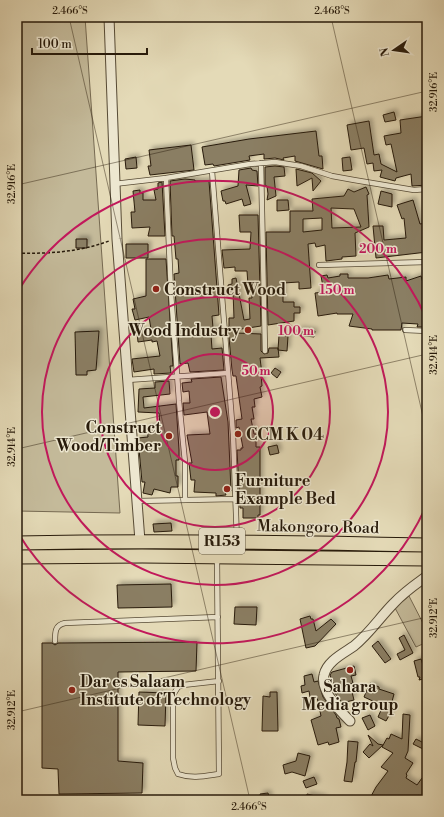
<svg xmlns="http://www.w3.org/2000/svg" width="444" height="817" font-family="'Libre Bodoni',serif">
<defs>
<filter id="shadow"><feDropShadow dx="3" dy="-3" stdDeviation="2" flood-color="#0004"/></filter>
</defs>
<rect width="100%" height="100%" fill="#e4dab7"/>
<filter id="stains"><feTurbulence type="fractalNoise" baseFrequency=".005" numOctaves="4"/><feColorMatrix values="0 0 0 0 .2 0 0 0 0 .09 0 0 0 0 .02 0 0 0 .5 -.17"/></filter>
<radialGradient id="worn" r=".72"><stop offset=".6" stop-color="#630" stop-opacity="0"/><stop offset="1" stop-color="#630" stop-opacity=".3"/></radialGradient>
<path fill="#c4ba9a" stroke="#766a52" d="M17,17H85L120,513L17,511Z
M409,596L427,631V642L416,647L395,608Z"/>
<path fill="#8a7e64" stroke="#281b0b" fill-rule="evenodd" filter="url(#shadow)" d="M394,112L396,120L385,122L383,115Z
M427,116V141L425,160H427V185L412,186L411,174L396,178L395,181L380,177L382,170L374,171L373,163L367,164L364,148L351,150L347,125L369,121L374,155L379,154L381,164L397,172L391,144L386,145L384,136L401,133L400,120Z
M316,131L319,156H322L323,169L295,161V156L283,158L284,160L275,158L264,159V154L249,156L250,160L214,166L213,164L205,165L202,147L249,139Z
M191,145L194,170L150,175L148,166H151L149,150Z
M136,157L137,168L126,169L125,159Z
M350,157L352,170L343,171L342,158Z
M275,166L284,167L285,176L274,177L276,196L267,200L268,194L267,186H265V167Z
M251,168L252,170L257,171L258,186L246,185L251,204L244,206L242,199L226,204L225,201H223L221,191L238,186L239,170Z
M296,169L312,173L321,181L313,191L312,178L297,186Z
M185,179L195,180V181H209L219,315L212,316L213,328H221V334L211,335L212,349L222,348L224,370L190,372L188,363L180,364L174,274L179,273L178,259H176L174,236H172L170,181Z
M162,182L165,236H148L150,227L132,228L131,212H135L133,191L140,190V193H143V200H156L154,190L158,189V183Z
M366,187L369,194L367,195L369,227L355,233L356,256L342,257V259L326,261L325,245L316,247L315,243L308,244L311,288L299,289V282L283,283V302H294V307H300V313H294V321L268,325L266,232H290V211H313L312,199L344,196L348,189L354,192ZM331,208L354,209L361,227L332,228ZM322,218V230L303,232V219Z
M381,191L392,194V207L378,204Z
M277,200H288L289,210L277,211Z
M413,200L420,224L426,223L427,252L376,258L373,226H383L384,240L406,238L404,218L402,219L397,205Z
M239,215H258L261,326L235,330L236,333L261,334V351L264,354L268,353L269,348H278L279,357L260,358L262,374H261L262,386L260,387L262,397L254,399L255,407H252L254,419H251L254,434H256V447H260V515H258V518H243V508H240L237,450H241V448H243L239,427L236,428V420L242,419L236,376H233L232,370L228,327H229V318H234L233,291L229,292L228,285L232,284V279L236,278L244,320L250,319L249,298H252L251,285H248L247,271H235V267L224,268L222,250L250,249L251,232H240Z
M76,239H87V248H76Z
M126,244H148V258H126Z
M146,259H166L173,366H170L171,373L154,374V369L134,372L132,359L160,356L157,341L152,342V340L138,342L137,332L151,329L149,317L135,320L132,309H135L133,299L146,296Z
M340,274H348V278H368L388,275L389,279L406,277V281L421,276L425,290L427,289V327H417L418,324L402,323L401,330H372V329L349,326L353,314H337V313L318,316L315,293L324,292L321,276L327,275L328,278L340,276Z
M299,329L315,331L314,337L298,335Z
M99,331L96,370L87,371V375H76L75,332Z
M279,335L288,336L287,351L278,350Z
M275,368L281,372L277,378L271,373Z
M221,377L228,422L231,491L225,492L226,495L216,496V493L194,492L195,480H191L189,463H192L187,435L210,434L207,412L184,415L183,403H190L189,391L183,392L182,383L192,382L191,379Z
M169,381L170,394L143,397L144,408L176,404L179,450V460H176V476H178V487H171L170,493L154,489L152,495L143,493L145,482H142L138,438L148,437L147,427L160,426L159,413L138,412L139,389L155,388V382Z
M277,445L279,453L270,455L268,447Z
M171,523L172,531L154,532L153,524Z
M171,584L172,607L118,608L117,585Z
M235,607H257L256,625L234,624Z
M310,616L311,619H313L316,631L331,619L336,624L315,646L306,648L300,619Z
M404,635L413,653L400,660L397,654L405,650L399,638Z
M378,641L391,659L385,663L372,646Z
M197,642L196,671L118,672V761L143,763L142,793L59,794L58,769L42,768V643H52L55,645L58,643Z
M421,659L427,678L419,680L420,677H418L414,661Z
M354,666L356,675L351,676L353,683L350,684L354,700L342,703L332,689L335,688L330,675L332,672Z
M312,674L314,682L318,681L323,697L336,715L337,718L339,719L341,727L336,728L339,742L329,745L328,742L318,745L311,720L321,716L317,697H310L309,691L302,693L301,686L305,685L304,676Z
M370,683L379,687V689L394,694L390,709L392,710L386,721L378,717L382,708L386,707L364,697Z
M139,692L166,693L165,726L138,725Z
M270,692H277L278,731H262L263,696L270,697Z
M403,714L410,715L408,751L405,758L413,763L406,774L407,775L406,778L417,785L422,778L427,781V795L423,799L418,795L415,800H369L376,787L388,771L381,767L393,753L382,747L387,738L389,739L391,734L402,739Z
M370,715L375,726L368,730L362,718Z
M368,735L378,744L383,745L369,758L363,752L370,744L373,746Z
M416,739L426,744L423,749L413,744Z
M348,741L358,742L356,762H355L352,782L344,781L347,762Z
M298,753L310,756L305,776L292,772L285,774L283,765L296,761Z
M314,777L317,784L306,788L303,781Z
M268,793L270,800H261L260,794Z
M307,794L324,798V800H306Z"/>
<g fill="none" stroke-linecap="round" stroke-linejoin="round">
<g stroke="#574b36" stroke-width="6">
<path id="lane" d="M261,163L265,351
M212,171L233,434L237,541
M166,178L171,293L179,401L185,462V500
M114,184L166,178L250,164L275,162L301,166L332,176L354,180L414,190L427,189
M319,265L427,262
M405,330L427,331
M127,380L228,373
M138,501L235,499
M217,558L219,774C205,776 192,779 178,774L175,768L173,758V695L178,687L183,685L219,681
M55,641C55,632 55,625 65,623L218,617"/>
</g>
<g stroke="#574b36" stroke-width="11">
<path id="street" d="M109,17L117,239L140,541
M350,721C340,711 320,691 324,675C327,661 344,653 354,646C370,633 380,617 394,603C404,592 416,584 427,576"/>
</g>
<g stroke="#281b0b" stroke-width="15">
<path id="primary" d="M17,543C154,540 290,542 427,545
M17,557L142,556L427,559"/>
</g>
<path stroke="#281b0b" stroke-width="1.5" stroke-dasharray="3 2" stroke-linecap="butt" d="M17,253C49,254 79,252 109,241"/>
<use href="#lane" stroke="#ede7d0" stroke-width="4.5"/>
<use href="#street" stroke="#ede7d0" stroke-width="9"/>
<use href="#primary" stroke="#e4dab7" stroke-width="13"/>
</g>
<path fill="none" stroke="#281b0b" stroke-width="1" stroke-opacity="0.45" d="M69,17L250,800M331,17L427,434M17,185L427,91M17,449L427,354M17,712L427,617"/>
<circle cx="215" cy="412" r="58" fill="#c2185b" fill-opacity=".12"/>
<g fill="none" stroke="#c2185b" stroke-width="2">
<circle cx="215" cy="412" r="58"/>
<circle cx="215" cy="412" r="115"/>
<circle cx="215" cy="412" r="173"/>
<path d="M427 504A231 231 0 0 1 18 533M18 291A231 231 0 0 1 427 320"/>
</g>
<g fill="#8f2418" stroke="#ede7d0" stroke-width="1.5">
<circle cx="156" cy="289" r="4"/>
<circle cx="248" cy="330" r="4"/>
<circle cx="238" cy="434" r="4"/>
<circle cx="169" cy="436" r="4"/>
<circle cx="227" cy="489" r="4"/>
<circle cx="350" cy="670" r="4"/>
<circle cx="72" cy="690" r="4"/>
</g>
<g text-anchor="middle" stroke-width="3" stroke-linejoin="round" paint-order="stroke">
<rect fill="#ede7d0" stroke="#635846" stroke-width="1" x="199" y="528" width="46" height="26" rx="3"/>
<g font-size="15" font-weight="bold" fill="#281b0b">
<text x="222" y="546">R153</text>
</g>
<g font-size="16" font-weight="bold" fill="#281b0b" stroke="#ede7d0" text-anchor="start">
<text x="164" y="295">Construct Wood</text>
<text x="240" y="336" text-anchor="end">Wood Industry</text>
<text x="161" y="433" text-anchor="end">Construct<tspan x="161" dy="18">Wood/Timber</tspan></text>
<text x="246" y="440">CCM K 04</text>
<text x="235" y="486">Furniture<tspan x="235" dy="18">Example Bed</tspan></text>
<text x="80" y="687">Dar es Salaam<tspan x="80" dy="18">Institute of Technology</tspan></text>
<text x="350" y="692" text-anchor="middle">Sahara<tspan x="350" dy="18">Media group</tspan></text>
</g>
<g font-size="16" fill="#281b0b" stroke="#ede7d0">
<text transform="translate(318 526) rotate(1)" y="6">Makongoro Road</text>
</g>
</g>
<circle cx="215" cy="412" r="6" fill="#c2185b" stroke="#ede7d0" stroke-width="2"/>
<g font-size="12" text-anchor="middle" font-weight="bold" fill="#c2185b" stroke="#ede7d0" stroke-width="3" stroke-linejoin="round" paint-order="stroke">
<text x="378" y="253">200 m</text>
<text x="337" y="294">150 m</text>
<text x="296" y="335">100 m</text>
<text x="256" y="375">50 m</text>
</g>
<rect width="444" height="817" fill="none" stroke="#e4dab7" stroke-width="44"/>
<g transform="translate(394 50) rotate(257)" stroke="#ede7d0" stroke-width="3" paint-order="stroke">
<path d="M0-3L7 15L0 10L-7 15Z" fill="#281b0b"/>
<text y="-6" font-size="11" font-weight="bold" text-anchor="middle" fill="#281b0b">N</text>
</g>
<path d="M32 48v6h115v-6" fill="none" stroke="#281b0b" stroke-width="2"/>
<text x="38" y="48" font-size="12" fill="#281b0b" stroke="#ede7d0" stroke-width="3" paint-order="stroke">100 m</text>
<rect x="22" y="22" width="400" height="773" fill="none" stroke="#281b0b" stroke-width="1.5"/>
<g font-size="10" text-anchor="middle" fill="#281b0b">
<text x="70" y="14">2.466°S</text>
<text x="332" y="14">2.468°S</text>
<text transform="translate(433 92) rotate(-90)" y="4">32.916°E</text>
<text transform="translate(11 184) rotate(-90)" y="4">32.916°E</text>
<text transform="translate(433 355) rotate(-90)" y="4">32.914°E</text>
<text transform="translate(11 447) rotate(-90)" y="4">32.914°E</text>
<text transform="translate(433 618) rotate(-90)" y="4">32.912°E</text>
<text transform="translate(11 710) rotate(-90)" y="4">32.912°E</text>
<text x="249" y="810">2.466°S</text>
</g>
<rect width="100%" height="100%" filter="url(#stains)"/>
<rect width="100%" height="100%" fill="url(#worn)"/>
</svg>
